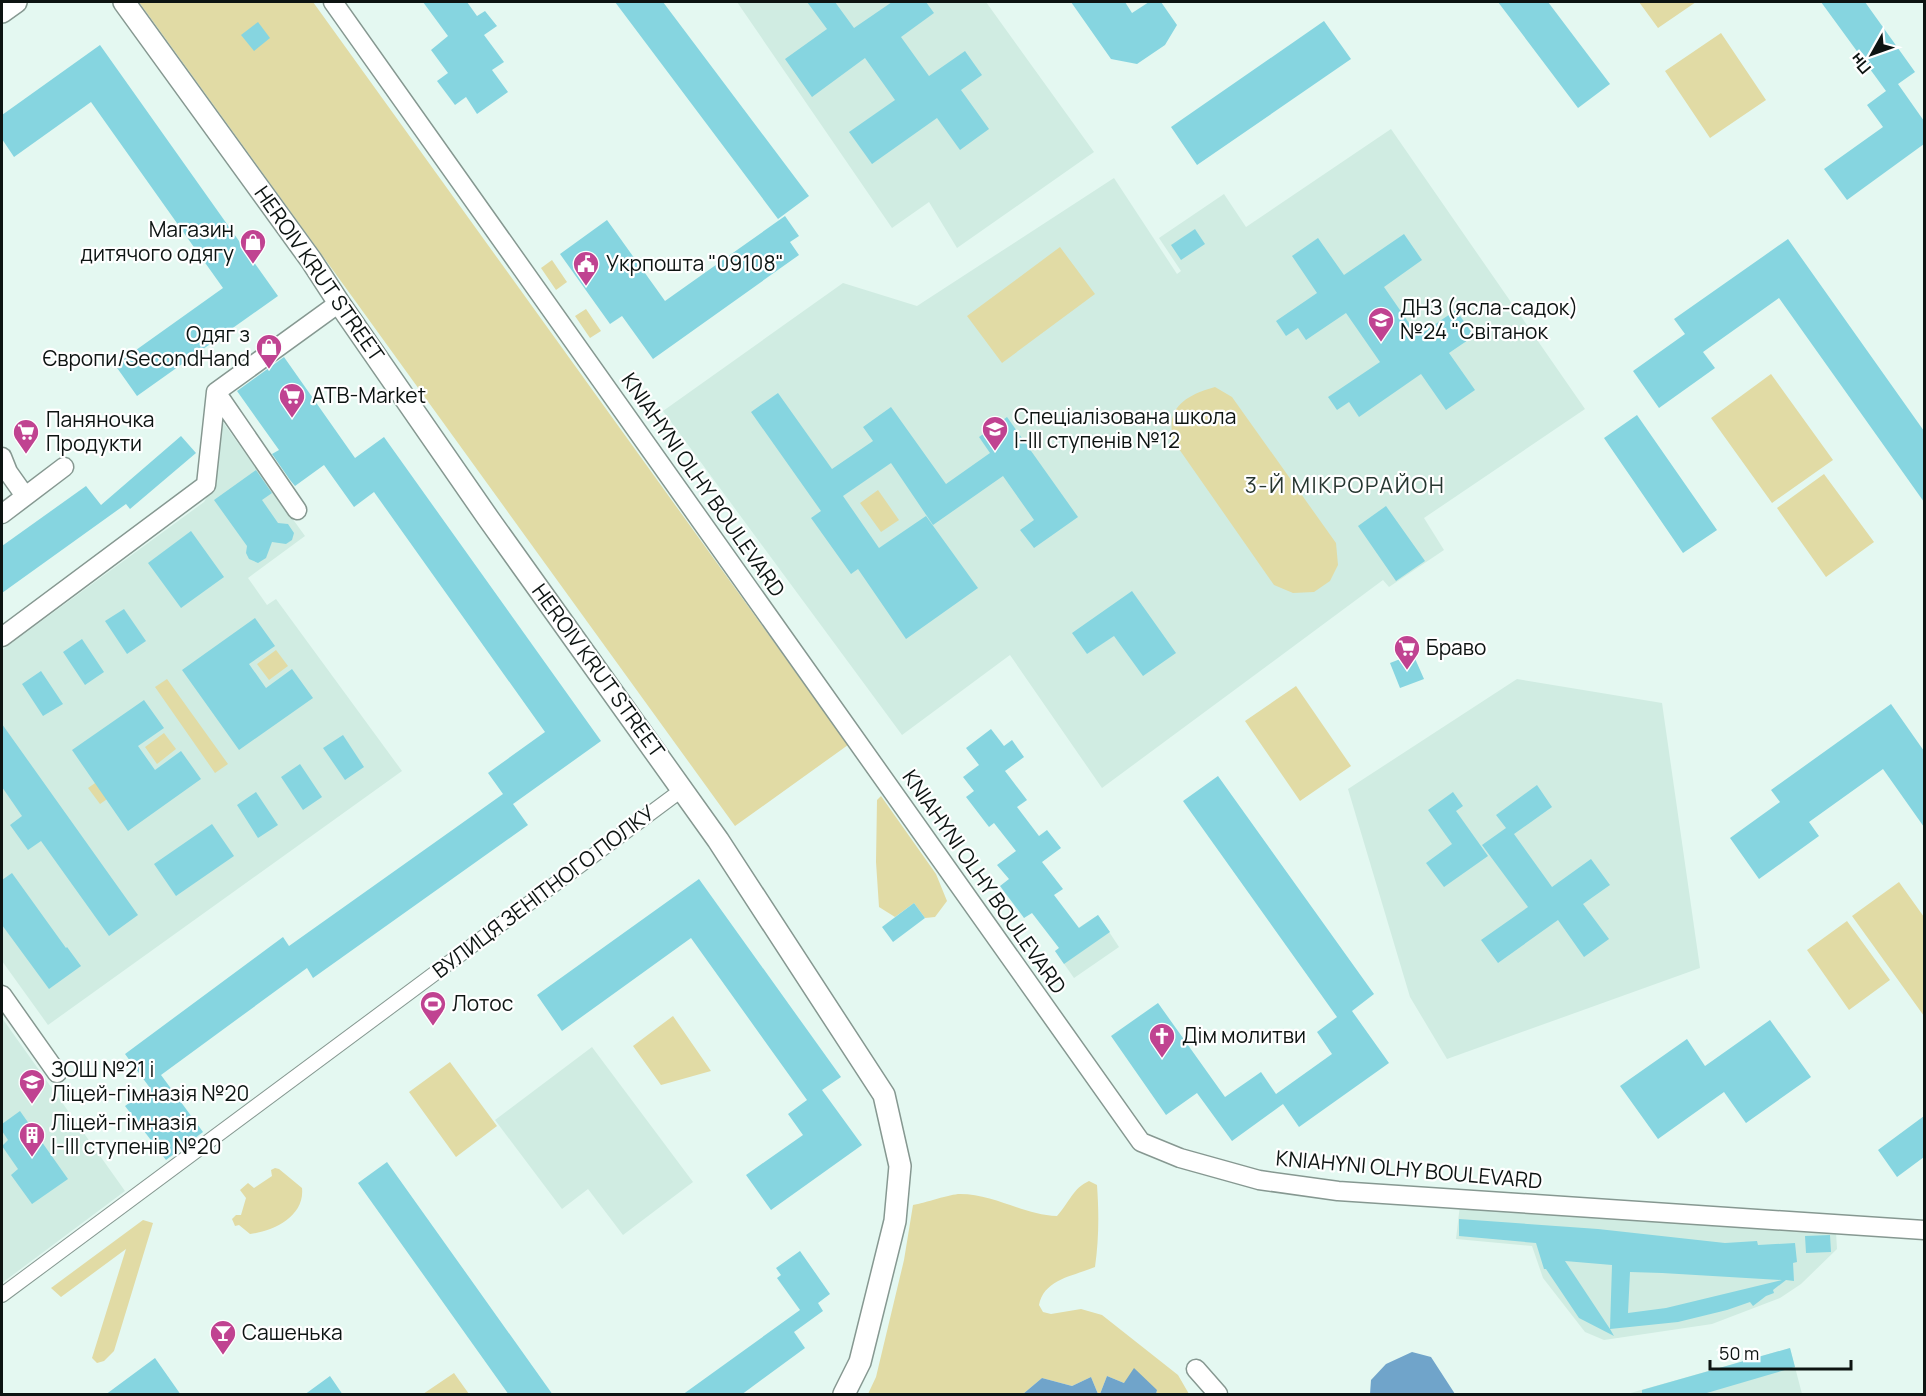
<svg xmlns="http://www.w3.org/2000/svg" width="1926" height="1396" font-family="Manrope,sans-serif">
<rect width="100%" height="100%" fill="#e4f8f1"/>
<path fill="#d0ece2" d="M737,2H986L1094,152L957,248L929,202L892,228Z
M1391,129L1585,409L1424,518L1444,550L1389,587L1383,580L1102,788L1010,655L902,735L663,411L843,283L917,306L1114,178L1177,274L1181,271L1159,238L1224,194L1246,227Z
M222,421L305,536L248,578L267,605L276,599L402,771L48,1025L2,961V650L204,502L216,483Z
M1517,679L1662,703L1700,968L1447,1059L1410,997L1348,789Z
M1098,915L1119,947L1074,978L1055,951L1063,945L1060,940Z
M2,1018L125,1191L2,1283Z
M592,1047L693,1182L623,1235L588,1189L562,1209L495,1120Z
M1460,1205L1836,1232L1837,1249L1801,1284L1780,1298L1712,1324L1604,1340L1585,1332L1543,1278L1532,1246L1456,1239Z
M1790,1348L1802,1394H1627Z"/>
<path fill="#e1dba5" d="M139,2H313L848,745L735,826Z
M1639,2H1696L1658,28Z
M1721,33L1766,100L1710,138L1665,71Z
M1060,247L1095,294L1002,363L967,316Z
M552,260L567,282L556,290L541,268Z
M586,309L601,331L590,338L575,316Z
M1771,374L1833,460L1772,503L1711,418Z
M1215,387L1232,397L1336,543L1338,565L1330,581L1314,592L1293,593L1274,585L1172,439C1172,433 1171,425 1172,419C1177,399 1198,392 1215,387Z
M1824,474L1874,542L1826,577L1777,508Z
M878,490L899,520L881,532L860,503Z
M276,650L288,666L269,680L257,664Z
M167,679L228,764L215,773L155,687Z
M1296,686L1351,766L1300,801L1245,721Z
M164,733L176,749L157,764L145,747Z
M108,774L120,790L100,804L88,788Z
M881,796L936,874L947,901L935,917L925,918L914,903L895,917L879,907L876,862L877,800Z
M1899,882L1924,917V1016L1852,916Z
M1847,921L1890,980L1849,1010L1807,950Z
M673,1016L711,1071L661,1085L633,1046Z
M450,1062L497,1126L456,1157L409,1092Z
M275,1168L279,1169L302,1188C305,1216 274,1231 250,1234L239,1225L235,1226L232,1219L236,1215H241L246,1198L240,1190L248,1183L254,1188L272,1176L271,1170Z
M1089,1181L1097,1185C1099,1213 1099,1239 1095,1267C1074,1276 1044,1279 1039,1305L1043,1312L1051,1314L1081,1309L1102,1315L1178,1375L1189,1394H1156L1157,1390L1124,1383L1107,1376L1100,1394H1098L1091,1377L1072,1386L1042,1378L1023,1394H868L876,1377L904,1260L913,1205C925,1203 950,1194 960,1194C994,1194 1024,1215 1057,1216C1069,1203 1073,1188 1089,1181Z
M143,1220L153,1223L114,1351L104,1361L97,1363L92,1358L126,1249L61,1297L51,1288Z
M454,1373L469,1394H423Z"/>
<path fill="#70a4ca" d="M1412,1352L1431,1357L1455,1394H1370L1371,1380L1386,1364Z
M1134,1368L1157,1390L1156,1394H1100L1107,1376L1124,1383Z
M1091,1377L1098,1394H1023L1042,1378L1072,1386Z"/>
<path fill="#86d5e0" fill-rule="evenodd" d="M423,2H467L477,16L485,11L497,26L484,35L504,62L492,70L508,92L477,114L466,97L455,105L437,81L448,73L431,50L448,36Z
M615,2H663L809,196L778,219Z
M807,2H835L854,28L892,2H926L934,13L901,37L929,76L965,51L982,75L961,90L989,129L960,150L937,118L872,164L849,132L895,100L865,58L812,97L785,59L827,29Z
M1071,2H1125L1132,13L1149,2H1161L1177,25L1165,45L1137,64L1111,59Z
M1498,2H1548L1610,84L1578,108Z
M1821,2H1865L1915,72L1898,84L1924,121V144L1847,200L1824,169L1883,127L1867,105L1886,91Z
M1324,21L1351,59L1197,165L1171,127Z
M258,22L270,38L254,51L241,35Z
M100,45L278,296L137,396L115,365L223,288L91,102L14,157L2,139V115Z
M785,216L799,236L790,242L799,255L653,359L622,316L610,324L560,254L607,220L665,301Z
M1195,229L1205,244L1181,260L1171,245Z
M1404,234L1422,260L1384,287L1418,336L1456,310L1474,336L1449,353L1475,390L1446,410L1421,374L1359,417L1349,402L1337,410L1328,397L1380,362L1346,313L1306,340L1298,328L1286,336L1276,321L1317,293L1292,256L1318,238L1344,275Z
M1788,239L1924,431V502L1779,298L1703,352L1715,368L1659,408L1633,371L1685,334L1674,319Z
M284,357L355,458L384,437L601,741L513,804L528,825L313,978L307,968L161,1075L203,1132L166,1160L125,1106L150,1088L125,1054L283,937L289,946L503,794L488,773L545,732L374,492L354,507L324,465L295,486L290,480L272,454L279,450L237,391Z
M778,393L832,469L873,441L863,427L891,407L946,484L990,453L979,437L1007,417L1078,517L1034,548L1020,530L1034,520L1003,476L933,525L891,463L843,496L879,548L926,516L978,588L906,639L858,569L851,574L811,518L821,511L751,412Z
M1637,415L1717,530L1683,553L1604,438Z
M181,436L196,453L130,509L126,504L2,593V546L86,486L101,505Z
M256,470L272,493L262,500L278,523L288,524L294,533L292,540L286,544L272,542L266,558L258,563L249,559L246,553L247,546L214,500Z
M1386,506L1425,561L1396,581L1358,526Z
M191,531L224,577L181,608L148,563Z
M1132,591L1176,653L1143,676L1114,636L1087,654L1072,633Z
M124,609L146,641L127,654L105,621Z
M255,618L275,646L249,664L266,688L292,669L313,698L239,750L182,670Z
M82,639L104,672L85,685L63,652Z
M1413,654L1424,679L1400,688L1390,663Z
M41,671L63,704L43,716L22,684Z
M144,700L164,728L138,746L155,770L181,751L201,779L128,831L72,750Z
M1891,704L1924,751V827L1883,769L1809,822L1819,836L1759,879L1730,838L1780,802L1771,790Z
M2,724L138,915L109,936L41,841L28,850L10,825L22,816L2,787Z
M991,729L1004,746L1012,740L1024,757L1005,771L1027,800L1017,807L1039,836L1047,830L1061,848L1042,862L1063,889L1054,895L1079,928L1098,915L1110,932L1064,964L1055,951L1059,948L1032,913L1024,918L1000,886L1009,879L997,865L1016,851L994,823L989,827L966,797L974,791L963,777L979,765L966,748Z
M343,735L364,767L345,780L323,748Z
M300,764L322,797L303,810L281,777Z
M1218,776L1374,994L1352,1011L1389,1063L1299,1127L1283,1104L1232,1141L1197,1093L1166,1115L1111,1036L1158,1003L1225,1097L1261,1072L1276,1094L1332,1054L1317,1032L1337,1017L1183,801Z
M1537,785L1552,807L1514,834L1552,887L1591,859L1610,885L1583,904L1609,939L1584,957L1558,920L1498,963L1481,940L1528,907L1482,845L1506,828L1496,815Z
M256,792L278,825L258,838L237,805Z
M1453,792L1463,806L1456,811L1488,856L1444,887L1426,863L1452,844L1428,810Z
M212,824L234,856L176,896L154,864Z
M12,873L66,948L67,947L81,966L49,989L2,925V880Z
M699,879L841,1077L822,1090L862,1145L771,1210L746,1175L803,1135L788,1114L807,1100L691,938L562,1031L537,995Z
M914,903L925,918L893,942L882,927Z
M1770,1020L1811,1077L1746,1123L1724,1092L1658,1139L1620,1086L1687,1039L1705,1066Z
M20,1111L68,1179L32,1204L11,1175L18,1169L2,1146L8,1140L2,1131V1124Z
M1924,1116V1157L1897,1177L1878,1150Z
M387,1162L553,1395H509L358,1183Z
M1459,1219L1598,1229L1725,1243L1757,1241L1758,1245L1795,1243L1797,1262L1793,1263L1794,1281L1786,1280L1773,1290L1774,1293L1766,1296L1753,1306L1750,1302L1727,1310L1678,1322L1610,1329L1614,1336L1579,1318L1546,1269H1544L1536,1243L1459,1236ZM1565,1261L1612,1265L1610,1329ZM1630,1272L1662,1273L1782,1280L1666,1308L1628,1313Z
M1830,1235L1831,1252L1806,1253L1805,1236Z
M800,1251L830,1294L818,1303L823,1311L794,1332L805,1348L741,1395H682L800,1310L777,1278L781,1275L776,1268Z
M1790,1348L1795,1367L1700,1395H1642V1390Z
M155,1358L181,1395H105Z
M330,1376L343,1395H304Z"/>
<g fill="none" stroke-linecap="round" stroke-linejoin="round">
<g stroke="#869891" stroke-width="16">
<path id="pedestrian" d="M2,1295L683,789"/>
</g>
<g stroke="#869891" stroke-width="21">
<path id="minor" d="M333,2L1141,1142L1180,1158L1259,1180L1338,1191L1924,1230
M216,392L297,510
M2,457L8,472L25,496
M2,514L64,467
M2,637L206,485L216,392L339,303
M2,995L57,1073
M1196,1369L1218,1394"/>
</g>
<g stroke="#869891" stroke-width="24">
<path id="tertiary" d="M124,2L311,260L339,303L488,518L718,840L884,1095L900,1166L895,1221L860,1362L844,1394
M2,12L16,2"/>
</g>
<use href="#pedestrian" stroke="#fff" stroke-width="14"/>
<use href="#minor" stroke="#fff" stroke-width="18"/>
<use href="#tertiary" stroke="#fff" stroke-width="21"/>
</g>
<defs>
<g id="shop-pin" transform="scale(1.35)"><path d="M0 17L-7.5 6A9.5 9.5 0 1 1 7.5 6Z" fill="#c04391" stroke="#fff"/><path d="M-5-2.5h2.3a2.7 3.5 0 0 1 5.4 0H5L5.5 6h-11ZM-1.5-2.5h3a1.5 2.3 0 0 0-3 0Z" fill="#fff"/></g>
<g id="civic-pin" transform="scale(1.35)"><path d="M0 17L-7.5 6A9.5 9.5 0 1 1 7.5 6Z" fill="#c04391" stroke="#fff"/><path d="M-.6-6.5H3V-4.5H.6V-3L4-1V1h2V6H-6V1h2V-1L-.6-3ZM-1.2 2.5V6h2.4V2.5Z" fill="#fff"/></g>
<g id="school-pin" transform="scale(1.35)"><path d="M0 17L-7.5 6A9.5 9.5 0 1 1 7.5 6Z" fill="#c04391" stroke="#fff"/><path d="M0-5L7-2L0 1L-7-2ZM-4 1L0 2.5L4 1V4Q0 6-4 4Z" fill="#fff"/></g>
<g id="supermarket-pin" transform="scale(1.35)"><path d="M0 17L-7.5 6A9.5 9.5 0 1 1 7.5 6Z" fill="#c04391" stroke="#fff"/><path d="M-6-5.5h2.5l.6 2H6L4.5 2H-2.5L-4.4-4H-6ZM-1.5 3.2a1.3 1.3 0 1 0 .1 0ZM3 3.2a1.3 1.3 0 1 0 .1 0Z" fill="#fff"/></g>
<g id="stadium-pin" transform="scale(1.35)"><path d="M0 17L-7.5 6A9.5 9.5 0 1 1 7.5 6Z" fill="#c04391" stroke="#fff"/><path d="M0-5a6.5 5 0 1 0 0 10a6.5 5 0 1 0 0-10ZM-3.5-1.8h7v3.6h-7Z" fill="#fff"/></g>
<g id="church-pin" transform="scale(1.35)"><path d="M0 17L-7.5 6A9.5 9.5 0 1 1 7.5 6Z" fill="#c04391" stroke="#fff"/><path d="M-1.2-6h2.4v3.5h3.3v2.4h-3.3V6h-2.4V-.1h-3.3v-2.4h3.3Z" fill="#fff"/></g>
<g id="building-pin" transform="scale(1.35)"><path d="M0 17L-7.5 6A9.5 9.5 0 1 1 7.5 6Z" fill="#c04391" stroke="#fff"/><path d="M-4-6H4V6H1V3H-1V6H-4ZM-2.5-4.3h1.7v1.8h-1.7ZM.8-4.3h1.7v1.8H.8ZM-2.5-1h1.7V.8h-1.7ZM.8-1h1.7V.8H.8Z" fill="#fff"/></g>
<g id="bar-pin" transform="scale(1.35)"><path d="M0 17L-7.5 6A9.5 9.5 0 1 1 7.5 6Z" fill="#c04391" stroke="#fff"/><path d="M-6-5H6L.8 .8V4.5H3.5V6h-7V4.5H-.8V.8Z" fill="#fff"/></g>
</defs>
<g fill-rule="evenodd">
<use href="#shop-pin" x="253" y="242"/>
<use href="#civic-pin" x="586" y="264"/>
<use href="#school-pin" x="1381" y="320"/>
<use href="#shop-pin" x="269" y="347"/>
<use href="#supermarket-pin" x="292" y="396"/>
<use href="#school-pin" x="995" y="429"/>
<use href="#supermarket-pin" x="26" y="432"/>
<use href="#supermarket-pin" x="1407" y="648"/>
<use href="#stadium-pin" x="433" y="1004"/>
<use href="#church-pin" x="1162" y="1036"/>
<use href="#school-pin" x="32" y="1082"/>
<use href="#building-pin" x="32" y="1135"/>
<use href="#bar-pin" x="223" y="1333"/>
</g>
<g text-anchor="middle" stroke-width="4.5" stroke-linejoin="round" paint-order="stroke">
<g font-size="21" fill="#0d1412" stroke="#fff" text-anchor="start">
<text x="234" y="237" text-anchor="end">Магазин<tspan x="234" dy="24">дитячого одягу</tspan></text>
<text x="606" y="271">Укрпошта "09108"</text>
<text x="1400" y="315">ДНЗ (ясла-садок)<tspan x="1400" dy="24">№24 "Світанок</tspan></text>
<text x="250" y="342" text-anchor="end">Одяг з<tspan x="250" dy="24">Європи/SecondHand</tspan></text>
<text x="312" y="403">ATB-Market</text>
<text x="1014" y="424">Спеціалізована школа<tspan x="1014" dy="24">І-ІІІ ступенів №12</tspan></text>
<text x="46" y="427">Паняночка<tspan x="46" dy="24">Продукти</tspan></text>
<text x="1426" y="655">Браво</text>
<text x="452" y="1011">Лотос</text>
<text x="1182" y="1043">Дім молитви</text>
<text x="51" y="1077">ЗОШ №21 і<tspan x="51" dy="24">Ліцей-гімназія №20</tspan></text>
<text x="51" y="1130">Ліцей-гімназія<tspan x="51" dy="24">I-III ступенів №20</tspan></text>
<text x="242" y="1340">Сашенька</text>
</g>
<g font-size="21" fill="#0d1412" stroke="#fff">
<text transform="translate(319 274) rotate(55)" y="7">HEROIV KRUT STREET</text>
<text transform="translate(703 485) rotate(55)" y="7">KNIAHYNI OLHY BOULEVARD</text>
<text transform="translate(598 671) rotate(54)" y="7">HEROIV KRUT STREET</text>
<text transform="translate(984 882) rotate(55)" y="7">KNIAHYNI OLHY BOULEVARD</text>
<text transform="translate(544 892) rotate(-37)" y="7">ВУЛИЦЯ ЗЕНІТНОГО ПОЛКУ</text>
<text transform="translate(1409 1170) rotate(5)" y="7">KNIAHYNI OLHY BOULEVARD</text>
</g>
<g font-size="22" letter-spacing="1.5" fill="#273731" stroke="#fff">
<text x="1345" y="493">3-Й МІКРОРАЙОН</text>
</g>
</g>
<rect width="1926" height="1396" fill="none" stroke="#0d1412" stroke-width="6"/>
<g transform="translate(1872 54) rotate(230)" stroke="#ffffff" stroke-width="4.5" paint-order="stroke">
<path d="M0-4.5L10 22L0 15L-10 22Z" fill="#0d1412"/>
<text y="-9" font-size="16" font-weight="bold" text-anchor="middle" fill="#0d1412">Пн</text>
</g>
<path d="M1710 1360v9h141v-9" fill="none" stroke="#0d1412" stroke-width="3"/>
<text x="1719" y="1360" font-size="18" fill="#0d1412" stroke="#ffffff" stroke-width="4.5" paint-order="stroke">50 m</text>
</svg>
